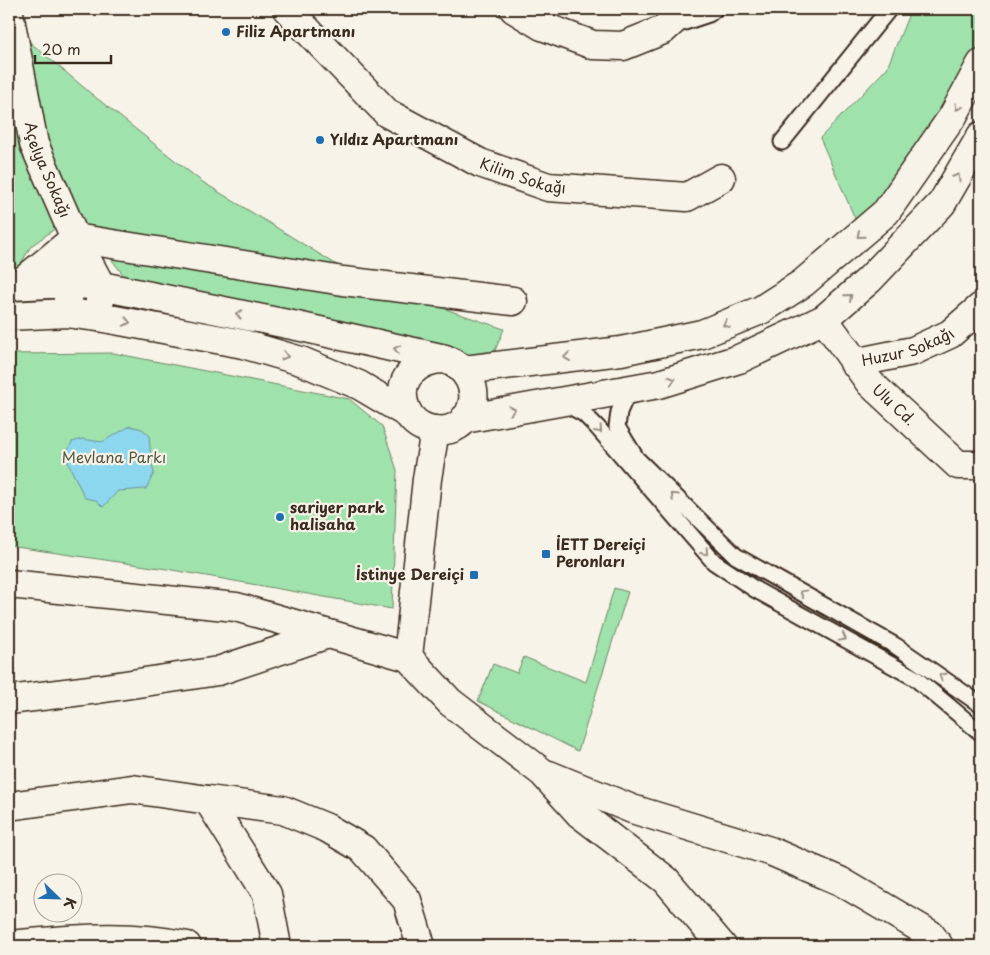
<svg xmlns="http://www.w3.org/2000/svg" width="990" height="955" font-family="'Playpen Sans',sans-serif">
<rect width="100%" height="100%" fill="#f7f3e8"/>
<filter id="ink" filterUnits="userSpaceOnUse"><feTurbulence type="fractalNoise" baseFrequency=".02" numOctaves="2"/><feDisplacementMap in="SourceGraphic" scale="10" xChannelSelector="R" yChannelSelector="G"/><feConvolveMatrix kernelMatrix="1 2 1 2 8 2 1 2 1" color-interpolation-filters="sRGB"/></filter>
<g filter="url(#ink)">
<path fill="#9fe2ac" stroke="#6d8665" d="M911,9H981V46L946,115L860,230L820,138L887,68Z
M19,33L94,96L201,181L363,281L504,329L491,360L133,288L77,213L31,246L12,279H9V45Z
M113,353L349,399L382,426L397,470L392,609L167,569L9,546V354Z
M614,588L628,592L578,751L478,701L493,664L517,673L524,657L586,682Z"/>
<path fill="#8dd7ee" stroke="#6c929b" d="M130,426L142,429L149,435L151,461L154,473L146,489L118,491L103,507L96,500L85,498L68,463L67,452L72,442L82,439L102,442Z"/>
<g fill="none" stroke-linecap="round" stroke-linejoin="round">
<g stroke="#3b2a1e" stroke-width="19">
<path id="lane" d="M676,25L709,14L715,9
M782,142L889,9
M629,389L619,412L617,427L636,458L736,556L896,646L981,705
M564,403L584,414L597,427L714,562L756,590L915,678L981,733"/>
</g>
<g stroke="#3b2a1e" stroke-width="31">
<g id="street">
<path id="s1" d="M287,9L387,113L480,163L548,187L687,197L721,178"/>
<path d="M514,9L542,26L593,45L623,46L663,30L686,9"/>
<path id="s2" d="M9,13L34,144L75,238L343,281L513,301"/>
<path id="s3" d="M824,319L870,383L958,465H981"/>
<path id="s4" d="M854,363L913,351L950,334L981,307"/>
<path d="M9,584L236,607L408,657L450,702L543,773L580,814L666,880L722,946"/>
<path d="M408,657L427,479L435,430"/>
<path d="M9,700L98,689L218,671L328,634"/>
<path d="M549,775L632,809L770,851L840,881L930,934L939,946"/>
<path d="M208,800L283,810L327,828L363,849L407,900L421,946"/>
<path d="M9,806L132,789L208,800L267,894L277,946"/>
<path d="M9,945C68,939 128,933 187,946"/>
</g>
</g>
<g stroke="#3b2a1e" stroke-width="31">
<path id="secondary" d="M18,285L75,238
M9,286L69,283L101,286L297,326L445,359C493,377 475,441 429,429C418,426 410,419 406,409C394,380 417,359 445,359
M68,300L75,238L101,286L100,300
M9,316L67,313L99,317L243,344L301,361L359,385L408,414
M464,370L621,351L702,334L761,310L803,283L886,212L953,116L981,64
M464,419L659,384L739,359L824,319L869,280L942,203L981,136"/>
</g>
<use href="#lane" stroke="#f7f3e8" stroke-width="15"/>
<use href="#street" stroke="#f7f3e8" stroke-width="28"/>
<use href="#secondary" stroke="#f7f3e8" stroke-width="28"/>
</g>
<defs><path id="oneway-chevron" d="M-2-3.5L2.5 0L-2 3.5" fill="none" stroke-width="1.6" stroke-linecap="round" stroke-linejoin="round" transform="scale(1.25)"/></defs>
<g stroke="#998e83">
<use href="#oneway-chevron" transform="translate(958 107) rotate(119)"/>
<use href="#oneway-chevron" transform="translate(957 177) rotate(-60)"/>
<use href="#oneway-chevron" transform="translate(860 235) rotate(139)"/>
<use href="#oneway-chevron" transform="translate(849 297) rotate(-41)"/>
<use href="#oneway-chevron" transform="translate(239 314) rotate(-168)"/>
<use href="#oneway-chevron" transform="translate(127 322) rotate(11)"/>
<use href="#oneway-chevron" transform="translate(726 324) rotate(158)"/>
<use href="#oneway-chevron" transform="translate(397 349) rotate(-167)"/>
<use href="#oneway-chevron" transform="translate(285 356) rotate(16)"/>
<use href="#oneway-chevron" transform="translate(567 357) rotate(173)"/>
<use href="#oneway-chevron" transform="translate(672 380) rotate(-17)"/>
<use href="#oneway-chevron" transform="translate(512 410) rotate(-11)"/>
<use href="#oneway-chevron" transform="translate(599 430) rotate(48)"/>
<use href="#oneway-chevron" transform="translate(674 496) rotate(-136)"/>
<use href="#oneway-chevron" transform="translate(705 552) rotate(49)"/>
<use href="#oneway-chevron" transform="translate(803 593) rotate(-151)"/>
<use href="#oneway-chevron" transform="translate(843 638) rotate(29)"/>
<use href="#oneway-chevron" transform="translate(942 676) rotate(-146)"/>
</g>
</g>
<g fill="#1f6fb2" stroke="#f7f3e8" stroke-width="2">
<circle cx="226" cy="32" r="5"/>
<circle cx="320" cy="140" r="5"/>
<circle cx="280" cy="517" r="5"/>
<rect x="541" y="549" width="10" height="10" rx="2.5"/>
<rect x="469" y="570" width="10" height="10" rx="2.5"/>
</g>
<g text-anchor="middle" stroke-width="4.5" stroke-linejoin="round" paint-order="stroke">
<g font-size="15" font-weight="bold" fill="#3b2a1e" stroke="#f7f3e8" text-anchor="start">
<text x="236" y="37">Filiz Apartmanı</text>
<text x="330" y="145">Yıldız Apartmanı</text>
<text x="290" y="513">sariyer park<tspan x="290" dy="17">halisaha</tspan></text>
<text x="556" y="550">İETT Dereiçi<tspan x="556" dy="17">Peronları</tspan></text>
<text x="464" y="580" text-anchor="end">İstinye Dereiçi</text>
</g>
<g font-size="15" fill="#3b2a1e" stroke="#f7f3e8">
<text dy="5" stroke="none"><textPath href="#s2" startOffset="162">Açelya Sokağı</textPath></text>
<text dy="5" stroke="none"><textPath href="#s1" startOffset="295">Kilim Sokağı</textPath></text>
<text dy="5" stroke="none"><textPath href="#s4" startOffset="56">Huzur Sokağı</textPath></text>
<text dy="5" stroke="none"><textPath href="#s3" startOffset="111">Ulu Cd.</textPath></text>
</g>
<g font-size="15" fill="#545842" stroke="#f7f3e8">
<text x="114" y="463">Mevlana Parkı</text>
</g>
</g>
<rect width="990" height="955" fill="none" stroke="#f7f3e8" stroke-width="30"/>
<rect x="15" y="15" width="960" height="925" fill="none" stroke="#3b2a1e" stroke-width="2" filter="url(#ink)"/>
<g transform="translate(58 898) rotate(113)"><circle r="24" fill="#f7f3e8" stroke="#aca397"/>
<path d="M0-4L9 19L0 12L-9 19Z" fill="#1f6fb2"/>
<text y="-8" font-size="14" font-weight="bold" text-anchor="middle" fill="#3b2a1e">K</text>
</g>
<path d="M35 55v8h76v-8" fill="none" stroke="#3b2a1e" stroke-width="2.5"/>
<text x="42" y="55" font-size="15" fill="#3b2a1e" stroke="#f7f3e8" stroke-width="4" paint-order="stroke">20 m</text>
</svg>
